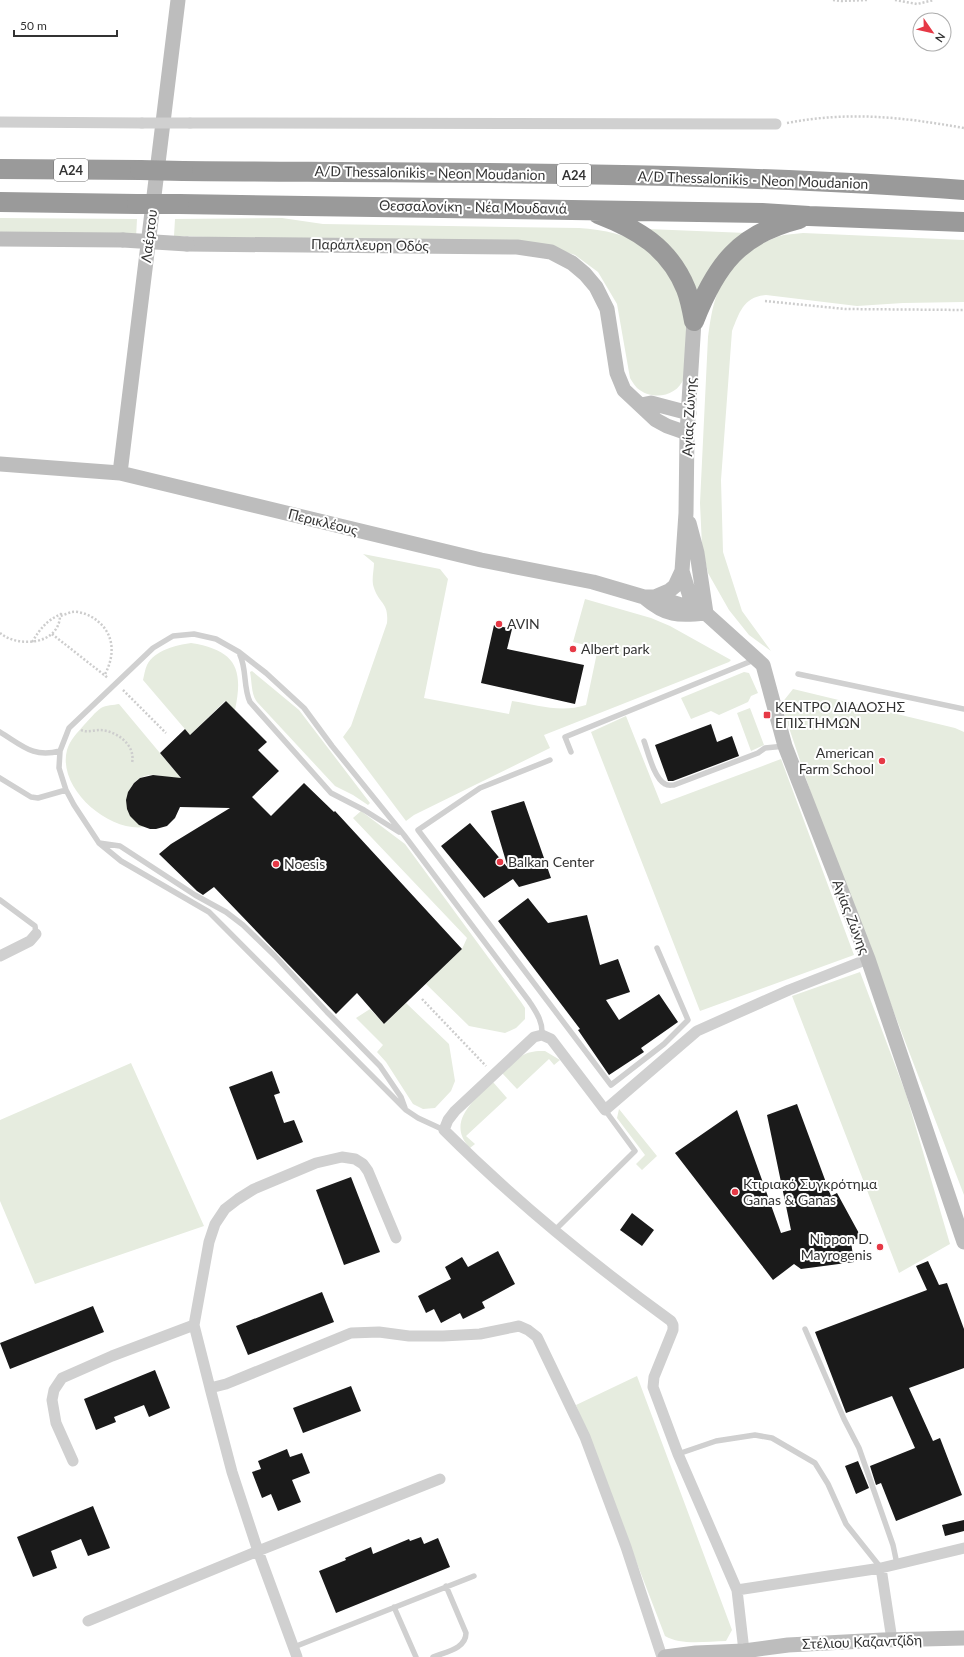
<svg xmlns="http://www.w3.org/2000/svg" width="964" height="1657" font-family="Lato,sans-serif">
<rect width="100%" height="100%" fill="#fff"/>
<path fill="#e6ecdf" d="M0,218L137,219L136,238L0,235Z
M282,218L323,224L579,228C604,230 628,234 651,249C655,252 684,298 686,305C689,311 687,371 684,378C677,397 652,401 637,388C634,385 632,381 630,378L617,304L598,272L575,255L548,246L174,236L175,219Z
M647,229L747,233L701,300Z
M803,233L964,240V302L903,303L857,306L766,295C744,296 739,313 732,331L721,480L723,552L742,611L771,651L749,635L729,610L708,573L702,546L700,503L708,337C710,322 712,308 717,294C726,267 756,242 784,235C790,234 797,234 803,233Z
M363,554L440,569L448,579L424,698L509,714L512,701C537,705 561,713 586,705L598,648L573,642L585,599L651,618L670,626L731,660L729,662L544,735L550,748L414,815L406,821L343,737L351,726L387,623C389,602 379,604 374,588C371,580 374,571 374,563Z
M191,643C235,650 244,668 235,710L225,701L190,735L143,680C144,676 145,669 147,665C155,650 176,645 191,643Z
M252,671L299,710L370,803L368,805L353,795L335,786L257,702C251,694 252,682 250,672Z
M744,672L749,673L758,693L751,696L748,702L719,715L711,711L691,719L681,698Z
M793,689L955,728L964,732V1195L819,817L781,704Z
M119,704L180,777L179,781C168,779 157,772 145,776C122,783 123,817 144,827C108,832 57,788 67,750C70,740 77,733 84,725C89,720 95,712 101,708C106,705 114,705 119,704Z
M750,708L764,745L751,751L737,713Z
M626,716L661,804L781,759L854,955L700,1011L591,732Z
M361,811L405,844L521,1002L525,1008V1019L516,1028L505,1033L469,1026L426,984L462,949L467,938L353,818Z
M860,972L906,1094L950,1244L899,1273L792,996Z
M406,1003L449,1044L455,1081L451,1091L435,1108L423,1109L413,1104L386,1062L377,1052L383,1045L356,1018L370,1009L384,1024Z
M545,1051L560,1060L554,1065L549,1059L517,1089L502,1073C518,1059 522,1050 545,1051Z
M131,1063L204,1226L35,1284L0,1201V1120Z
M493,1082L507,1098L466,1136L475,1144L470,1148C445,1122 475,1099 493,1082Z
M619,1109L657,1156L642,1170L636,1164L645,1155L617,1118Z
M637,1376L732,1630L726,1641C707,1641 682,1646 665,1636L576,1405Z"/>
<path fill="#1a1a1a" d="M494,625L512,629L507,649L584,665L575,704L481,683Z
M226,701L267,742L258,750L279,771L252,797L271,816L304,783L334,812L335,811L462,949L384,1024L357,993L336,1014L214,887L203,895L197,891L159,854L171,844L230,808L180,807L175,818L167,826L156,829H150L139,825L130,816L127,809L126,800L128,792L134,783L140,778L153,775L181,778L160,753L185,729L190,735Z
M711,724L717,742L732,736L739,756L673,781H668L655,745Z
M524,801L551,878L519,887L513,879L484,898L441,846L470,823L508,868L491,811Z
M528,898L548,923L587,915L600,965L618,959L630,992L606,1000L619,1020L659,994L678,1022L641,1048L644,1052L609,1075L578,1030L580,1029L498,921Z
M272,1071L280,1093L274,1095L284,1123L294,1120L303,1142L257,1160L229,1087Z
M797,1104L831,1196L837,1193L861,1237L851,1242L854,1262L801,1269L794,1264L773,1280L675,1153L737,1110L781,1233L791,1230L767,1115Z
M351,1177L380,1252L344,1265L316,1190Z
M632,1213L654,1230L642,1246L620,1230Z
M498,1251L515,1284L482,1302L485,1308L463,1319L460,1313L441,1323L434,1309L426,1313L418,1296L451,1279L445,1267L462,1257L468,1267Z
M928,1261L939,1285L947,1283L964,1329V1368L909,1388L933,1441L940,1438L962,1495L896,1521L881,1483L876,1485L870,1466L915,1448L892,1396L846,1413L815,1332L927,1290L916,1266Z
M322,1292L334,1322L248,1355L236,1326Z
M93,1306L104,1332L10,1369L0,1343Z
M155,1370L170,1408L149,1417L144,1405L114,1417L116,1422L96,1430L84,1399Z
M351,1386L361,1411L303,1433L293,1408Z
M287,1449L290,1457L302,1453L310,1473L292,1480L301,1502L278,1511L271,1494L262,1498L252,1472L261,1469L258,1461Z
M858,1461L869,1488L856,1494L845,1466Z
M93,1506L110,1548L88,1556L81,1539L51,1551L57,1568L33,1577L17,1537Z
M964,1520V1531L945,1536L942,1525Z
M421,1537L424,1544L438,1538L450,1567L336,1613L319,1571L346,1560L345,1558L371,1547L373,1554L409,1539L410,1541Z"/>
<g fill="none" stroke-linecap="round" stroke-linejoin="round">
<path stroke="#cdcdcd" stroke-width="2.5" stroke-dasharray="2 2" stroke-linecap="butt" d="M833,0L841,1L867,0
M895,0L917,4L934,0
M787,123C850,111 901,117 964,128
M765,301L845,309L964,310
M0,633C18,648 59,645 60,616
M52,634L108,678
M32,642C41,628 46,621 61,614L60,616C64,615 68,613 72,612C78,611 86,614 90,616C114,629 117,653 104,676
M123,690L166,733
M81,730C87,733 94,730 100,730C117,731 136,745 132,763
M422,999L486,1066"/>
<path stroke="#d0d0d0" stroke-width="5.5" d="M240,655C247,670 243,687 250,702L331,793L364,810L399,832
M798,674L964,709
M0,732C23,746 33,758 60,751
M644,741C648,752 654,778 665,784C668,786 671,785 674,785L758,753L765,748L785,746
M571,752L565,737L754,660
M550,760L480,788L418,830L611,1085L664,1044L688,1020L657,948
M0,778L31,797L38,798L66,790
M99,843L120,846L195,895L226,912L243,925L275,956L327,1012L380,1066L401,1097L405,1108
M0,900L35,926L36,934
M444,1130L418,1118L406,1110L209,912L121,861L99,843L74,805L66,790L59,768L60,751L69,728L153,648L173,636L194,634L216,639L239,652L266,673L304,708L332,746L404,835L529,1001C536,1012 543,1021 542,1035
M554,1231L635,1151L605,1110
M805,1329L844,1419L859,1448L893,1545L897,1564
M678,1454L716,1441L755,1435L772,1438L815,1463L828,1484L846,1524L881,1568
M394,1607L416,1657
M294,1647L474,1576
M433,1657C445,1652 466,1649 466,1633L446,1586"/>
<path stroke="#d0d0d0" stroke-width="11" d="M0,122L142,123
M190,123L776,124
M0,956L30,941L36,934
M210,1388L194,1325L209,1242L215,1224L225,1209L238,1199L254,1189L316,1163L342,1157L355,1159L363,1164L368,1171L396,1238
M73,1461L56,1423L52,1400L54,1390L62,1378L112,1356L194,1325
M881,1568L892,1640
M737,1590L881,1568L964,1548
M88,1621L258,1551L440,1479
M744,1651L737,1590L678,1454L653,1387L654,1377L673,1330V1325L671,1321C591,1263 514,1200 444,1130L448,1120L455,1111L534,1037L542,1035L551,1039L605,1110L697,1031L789,990L868,959
M297,1657L258,1551L232,1472L210,1388L226,1384L351,1333L379,1332L409,1336H443L480,1334L519,1326L528,1330L537,1337L585,1437L626,1547L662,1657"/>
<path stroke="#bdbdbd" stroke-width="15" d="M0,239L123,240
M187,244L517,247L551,252L572,263L585,274L596,287L607,309L617,373L624,390L656,420L667,426L687,433
M694,321L687,433L686,513L682,571L691,600L763,665L785,746L868,959L964,1242
M641,405L651,403L689,413
M0,464L120,473L481,560L593,582L644,597H655L669,591L675,586L682,571
M120,473L178,0
M689,523L697,553L706,613
M644,597C666,616 678,616 706,613
M655,597L697,610
M665,1657L696,1653L744,1651L788,1645L883,1640L964,1638"/>
<path stroke="#9a9a9a" stroke-width="20" d="M0,169L140,170
M183,171C443,173 704,171 964,190
M0,202L137,204
M179,204L762,213L809,216L964,222
M598,214C637,229 669,247 686,289C690,299 692,310 694,321
M694,321C716,265 739,234 799,219"/>
<path stroke="#d0d0d0" stroke-width="11" d="M142,123H190"/>
<path stroke="#bdbdbd" stroke-width="15" d="M123,240L187,244"/>
<path stroke="#9a9a9a" stroke-width="20" d="M140,170L183,171
M137,204H179"/>
</g>
<g fill="#e63946" stroke="#fff" stroke-width="1.5">
<circle cx="499" cy="624" r="4"/>
<circle cx="573" cy="649" r="4"/>
<rect x="763" y="711" width="8" height="8" rx="2"/>
<circle cx="882" cy="761" r="4"/>
<circle cx="500" cy="862" r="4"/>
<circle cx="276" cy="864" r="4"/>
<circle cx="735" cy="1192" r="4"/>
<circle cx="880" cy="1247" r="4"/>
</g>
<g text-anchor="middle" stroke-width="4" stroke-linejoin="round" paint-order="stroke">
<g fill="#fff" stroke="#707070" stroke-width="1">
<rect x="54" y="159" width="34" height="22" rx="3"/>
<rect x="557" y="164" width="34" height="22" rx="3"/>
</g>
<g font-size="13" font-weight="bold" fill="#333">
<text x="71" y="175">Α24</text>
<text x="574" y="180">Α24</text>
</g>
<g font-size="14" fill="#333" stroke="#fff">
<text transform="translate(430 173) rotate(1)" y="5">A/D Thessalonikis - Neon Moudanion</text>
<text transform="translate(753 180) rotate(2)" y="5">A/D Thessalonikis - Neon Moudanion</text>
<text transform="translate(473 207) rotate(1)" y="5">Θεσσαλονίκη - Νέα Μουδανιά</text>
<text transform="translate(149 236) rotate(-83)" y="5">Λαέρτου</text>
<text transform="translate(370 245) rotate(1)" y="5">Παράπλευρη Οδός</text>
<text transform="translate(689 417) rotate(-87)" y="5">Αγίας Ζώνης</text>
<text transform="translate(323 522) rotate(14)" y="5">Περικλέους</text>
<text transform="translate(851 917) rotate(69)" y="5">Αγίας Ζώνης</text>
<text transform="translate(862 1642) rotate(-2)" y="5">Στέλιου Καζαντζίδη</text>
</g>
<g font-size="14" fill="#333" stroke="#fff" text-anchor="start">
<text x="507" y="629">AVIN</text>
<text x="581" y="654">Albert park</text>
<text x="775" y="712">ΚΕΝΤΡΟ ΔΙΑΔΟΣΗΣ<tspan x="775" dy="16">ΕΠΙΣΤΗΜΩΝ</tspan></text>
<text x="874" y="758" text-anchor="end">American<tspan x="874" dy="16">Farm School</tspan></text>
<text x="508" y="867">Balkan Center</text>
<text x="284" y="869">Noesis</text>
<text x="743" y="1189">Κτιριακό Συγκρότημα<tspan x="743" dy="16">Ganas &amp; Ganas</tspan></text>
<text x="872" y="1244" text-anchor="end">Nippon D.<tspan x="872" dy="16">Mayrogenis</tspan></text>
</g>
</g>
<g transform="translate(932 32) rotate(124)"><circle r="19" fill="#ffffff" stroke="#adadad"/>
<path d="M0-3L7 15L0 10L-7 15Z" fill="#e63946"/>
<text y="-6" font-size="11" font-weight="bold" text-anchor="middle" fill="#333333">N</text>
</g>
<path d="M14 30v6h103v-6" fill="none" stroke="#333333" stroke-width="2"/>
<text x="20" y="30" font-size="12" fill="#333333" stroke="#ffffff" stroke-width="3" paint-order="stroke">50 m</text>
</svg>
